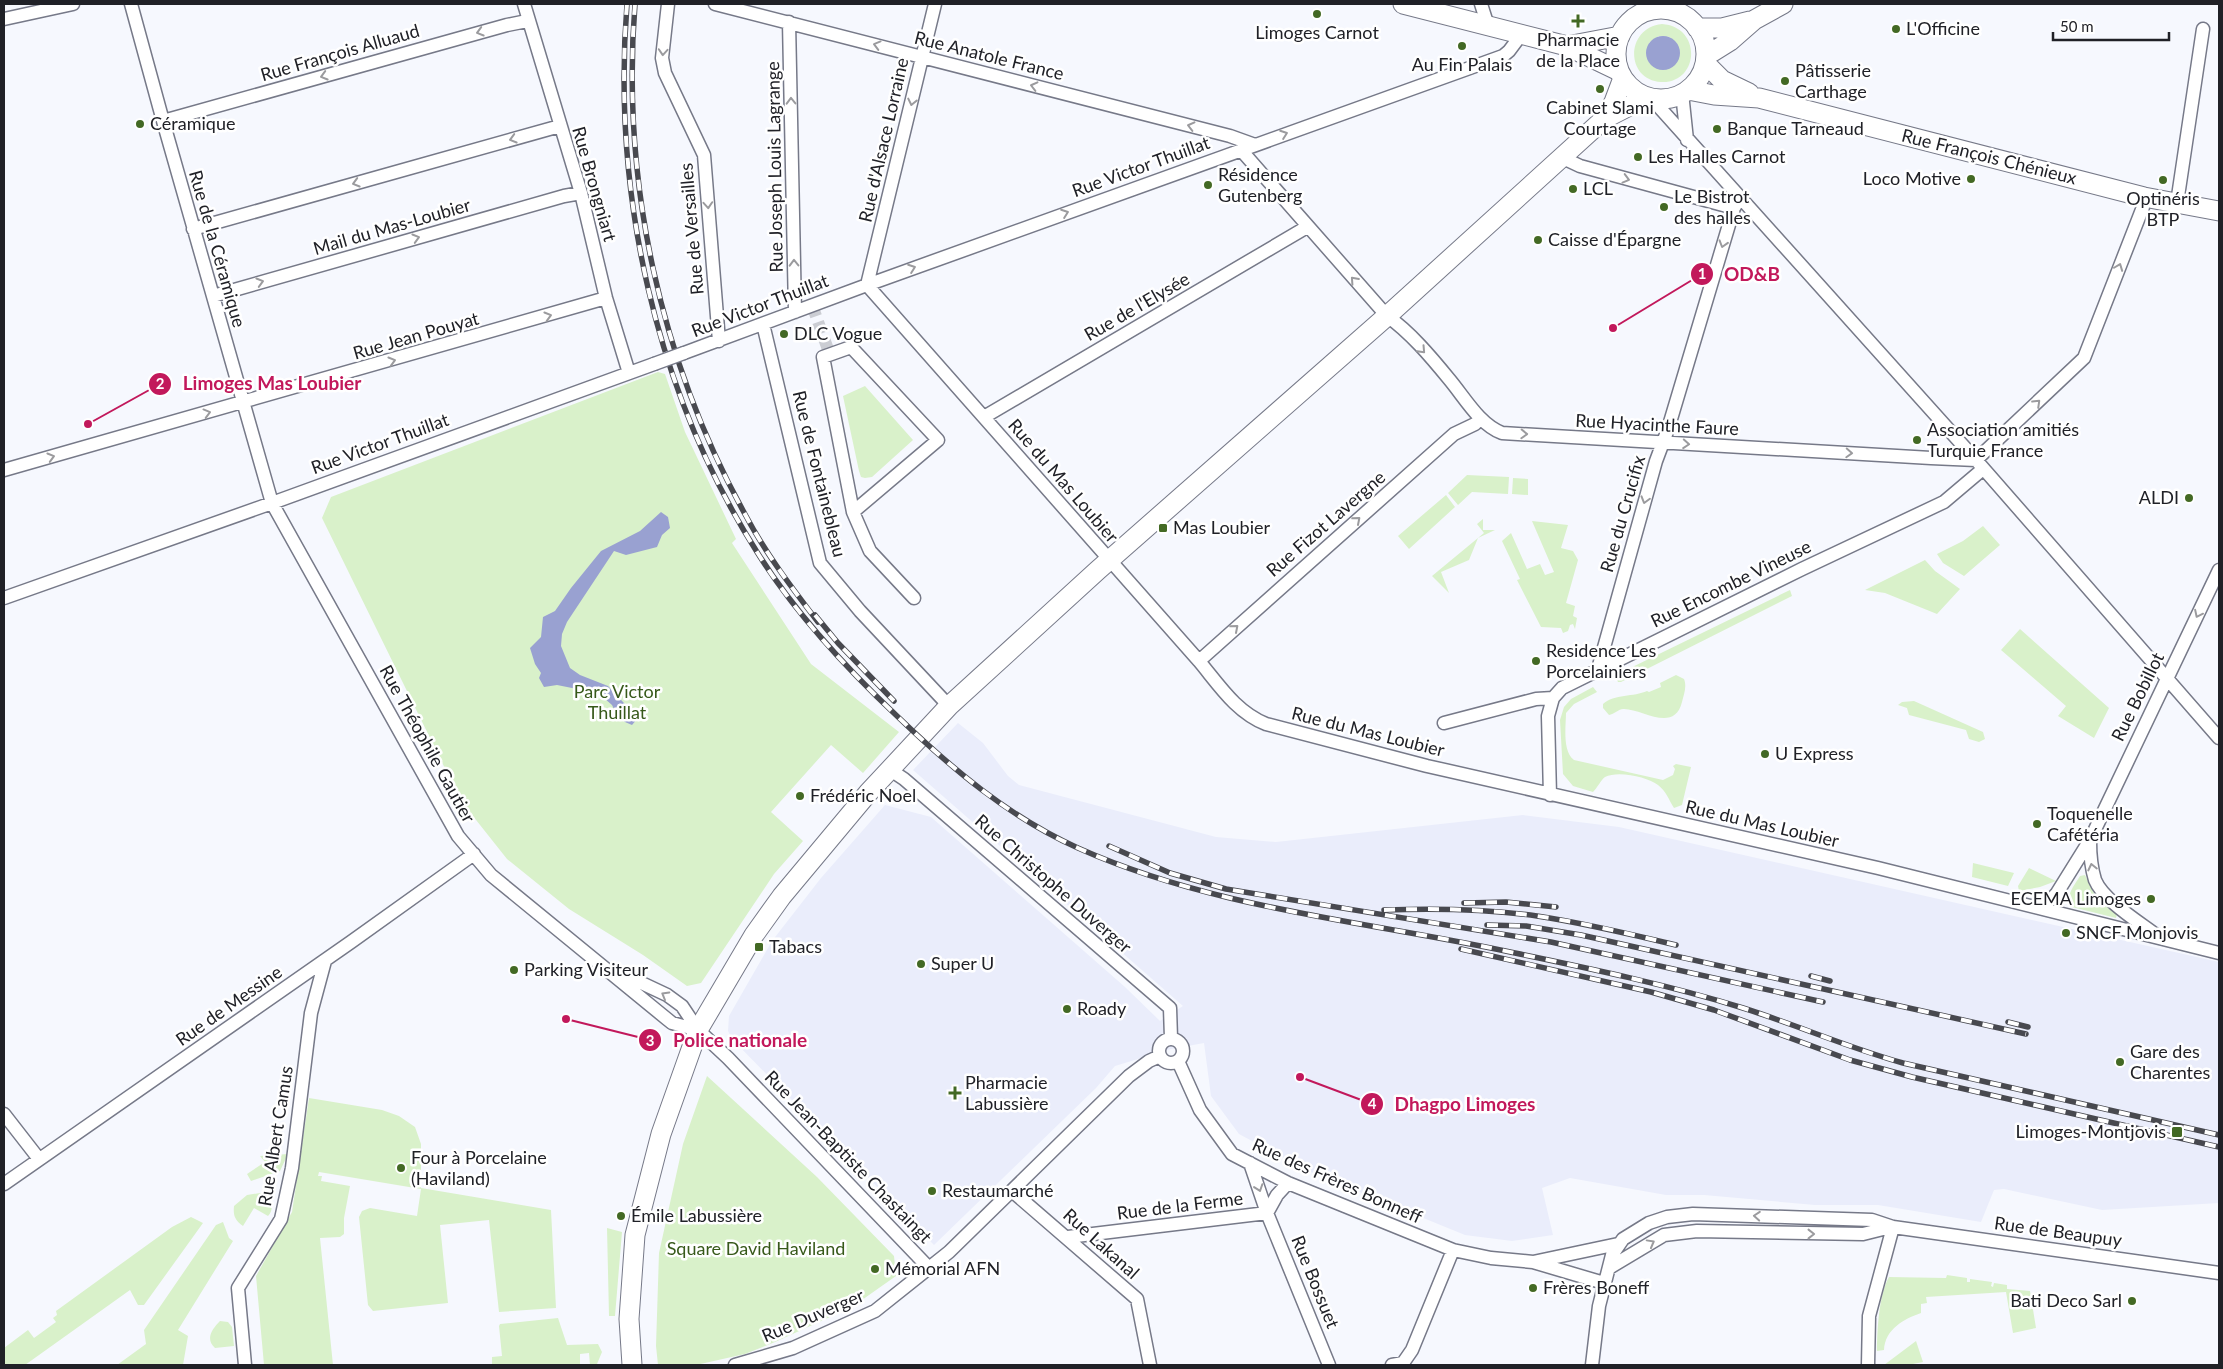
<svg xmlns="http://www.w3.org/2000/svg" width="2223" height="1369" font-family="Lato,sans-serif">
<rect width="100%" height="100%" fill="#f6f8fe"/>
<path fill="#eaedfb" d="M958,723L983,743L1008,776L1019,785L1216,837L1276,842L1523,815L1619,827L2219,962V1203L2102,1210L2004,1189L1994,1190L1981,1222L1878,1205H1815L1704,1195H1666L1570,1178L1542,1188L1553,1235L1512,1241L1465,1235L1308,1171L1239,1134L1211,1096L1204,1043L1171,1049L1115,1066L1096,1088L934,1245L732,1039L728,1031L729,1016L772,941L821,878L885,805L931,817L1125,987L1160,1021L1183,1006L913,770Z"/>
<path fill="#d9f1ca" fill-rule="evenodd" d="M1662,24C1703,27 1699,84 1661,82C1625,80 1625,28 1662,24ZM1659,36L1670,37L1679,55C1673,80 1635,68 1650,42Z
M658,372L665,374L685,432L736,539L732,543L811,664L899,732L863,773L831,745L771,812L803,841L774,874L701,983L687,986L643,955L569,909L507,859L461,801L322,518L331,497Z
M865,386L913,440L872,477L865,478L861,477L859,471L843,396Z
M1467,475L1509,477L1508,494L1472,492L1458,505L1448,493Z
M1513,478L1528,479V495L1512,494Z
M1446,495L1455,507L1409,549L1398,536Z
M1483,519V530H1495L1478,538L1469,560L1441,572L1449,593L1432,576L1484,533L1477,524Z
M1532,521L1568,525L1561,548L1573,551L1578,560L1566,603L1575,606L1573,616L1577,618L1575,629L1573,624L1570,625L1568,631L1563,633L1561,628L1541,627L1517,580L1520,579L1502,541L1511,533L1527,569L1540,564L1545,575L1554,572Z
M1983,526L2000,545L1964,576L1943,563L1937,554L1963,541Z
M1925,560L1935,571L1960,589L1937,614L1885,593L1865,590Z
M1790,590L1792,596L1621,682H1618L1616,678L1618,674Z
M2020,629L2109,708L2094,738L2058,716L2066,706L2001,650Z
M1676,675L1684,679C1687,687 1684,694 1682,702C1674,734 1641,708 1623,709C1619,709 1614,714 1609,715L1603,708V704C1614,694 1634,697 1647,691L1649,692L1661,687L1660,683Z
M1593,687L1597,692L1574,704L1566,713C1566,726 1562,751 1574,760L1663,780L1673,775L1675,769L1673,766L1676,764L1691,767L1682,805L1674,808C1669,800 1666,791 1658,785C1648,777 1618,770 1605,777C1601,780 1597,788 1593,792L1573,786L1563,774L1560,720L1564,707L1571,699Z
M1914,701L1983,732L1985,739L1979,742L1969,739L1966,730L1909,715L1907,708L1898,705L1902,702Z
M1973,863L2014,873L2008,886L1972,877Z
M2029,868L2056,881L2040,887L2019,891L2018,886Z
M2085,875C2094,895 2098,902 2117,914L2116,918L2072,907C2064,897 2074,886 2080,876Z
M707,1076L817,1177L894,1256L896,1276L852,1307L775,1342L745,1354L696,1365H658L656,1346L659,1253L683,1144Z
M309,1098L382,1110L399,1116L415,1127L421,1144V1188L551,1210L556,1308L499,1312L489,1220L440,1225L448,1303L373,1311L368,1305L359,1217L362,1211L370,1208L417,1216L421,1189L319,1172L318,1176H322L321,1181L350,1186L344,1218V1234L340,1237L320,1238L333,1365H264L256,1276L292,1212Z
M288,1154L280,1171L251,1181L247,1174L265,1162L260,1156Z
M260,1193C270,1198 276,1207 268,1216L254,1208L243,1226C235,1220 233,1216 234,1206L247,1195Z
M191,1217L203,1223L144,1305H138L130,1290L25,1365H4V1348L28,1330L34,1338L56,1322L53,1318L57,1315L56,1311L172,1227Z
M223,1222L229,1238L233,1241L178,1330L188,1336L183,1365H117L146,1344L144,1330L216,1225Z
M607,1228L622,1232L615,1316H609Z
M1947,1275L1967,1278V1282H1970V1279L1992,1282L1991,1286L1993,1287L1994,1283L2007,1285V1289L2030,1291L2036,1328L2013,1333L2006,1292L1926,1297L1927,1303L1921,1304V1313C1904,1319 1885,1329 1884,1350L1877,1351C1877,1331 1879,1294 1889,1277L1946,1278Z
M558,1318L567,1345L598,1344L602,1352L597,1364L590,1365L589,1353L580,1354V1365H492V1357L502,1356L499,1326L500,1324Z
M220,1321L228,1322L232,1327L234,1346L215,1348C205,1339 212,1329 220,1321Z
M1916,1341L1923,1362L1908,1365H1884Z"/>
<path fill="#99a1d1" d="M1646 53a17 17 0 1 1 34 0a17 17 0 1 1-34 0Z
M661,512L668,517L670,528L662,535L657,547L626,555L614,551L567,622L562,634L561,646L570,668L580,675L608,686L638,718L632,725L625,722L617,715L612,705L604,698L592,692L557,685L544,687L539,678L541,673L535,664L530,648L541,637L543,617L555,611L571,588L601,551L640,531Z"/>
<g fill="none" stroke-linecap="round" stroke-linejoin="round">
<path stroke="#cbcdd3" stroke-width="12" stroke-dasharray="12 6" stroke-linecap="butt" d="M812,305L830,355"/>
<g stroke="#767988" stroke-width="15">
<path id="street" d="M131,4L163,121L272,503L458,836L491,875L667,1019L672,1023L698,1030
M524,4L581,193L606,298L629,373
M668,4L662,58L665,73L704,155L719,341
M715,4L1230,136L1255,145
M1481,4L1488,26
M4,19L73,4
M789,22L795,312
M1682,93L1687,140
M1651,98L1976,460L2219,738
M163,121L507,25L527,21
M1241,150L1387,316C1410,332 1431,357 1449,379C1465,398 1479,424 1502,433L1931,458L1976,460L2084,358L2143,207L2144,197
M1563,158L1580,166L1734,208
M2177,203L2203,29
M193,229L560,126
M867,285L1199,661C1219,685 1236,712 1266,724L1427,766L1878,868L2219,953
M867,285L935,4
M213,296L564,196L581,193
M763,324L820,563L860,611L949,706
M684,353L867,285L1503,56L1509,51L1521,35
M984,417L1307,227
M4,470L606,298
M853,512L823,357L851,347L938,440L853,512L870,551L914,598
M4,598L272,503L654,364
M1199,661L1454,434L1475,424L1480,419
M1598,669L1656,461L1668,429L1734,208L1740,198
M1444,723L1536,699L1553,698
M889,769L904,779L1170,1008L1171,1038
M1550,795L1548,716L1553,698L1562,688L1802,569L1944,502L1983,469
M2090,841C2090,854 2091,867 2095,880C2103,900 2139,922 2156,935
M2043,908L2057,893L2090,840L2219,570
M616,971L667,995L682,1006L698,1030L728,1058L929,1268
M1159 1051a12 12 0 1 1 24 0a12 12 0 1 1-24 0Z
M1178,1061L1200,1110L1232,1154L1288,1183L1453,1250L1491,1258L1533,1262L1604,1283
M4,1114L39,1159
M1250,1163L1267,1213L1329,1365
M4,1184L351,942L474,854
M1012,1191L1137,1299L1150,1365
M1267,1213L1277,1195L1288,1183
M1068,1237L1267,1213
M1533,1262L1618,1244
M1609,1268L1664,1235L1697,1231L1863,1234L1891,1227
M245,1365L238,1288L281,1219L292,1168L311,1013L325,961
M735,1365L793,1348L875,1311L949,1252L1129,1076L1149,1061L1160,1056
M1392,1365L1403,1363L1412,1350L1453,1250
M1592,1365L1599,1306L1612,1255L1623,1239L1649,1223L1667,1217L1693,1214L1872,1220L1893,1227L2219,1273
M1868,1365L1869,1316L1893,1227"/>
</g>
<g stroke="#767988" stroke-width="21">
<path id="secondary" d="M1403,4L1567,46L1619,71
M1616 54a45 45 0 1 1 90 0a45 45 0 1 1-90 0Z
M1697,28H1722L1750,21
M1567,46L1620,36
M1706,56L1730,41L1754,20L1783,4
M1705,63L1722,80L1749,93
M1688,90L1714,95L1759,98L2144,197L2219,211
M1604,119L1614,102L1623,78
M632,1365L629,1319L635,1235L661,1134L698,1030L754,935L782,896L868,793L949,706L1098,570L1387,316L1604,119L1647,97"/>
</g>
<use href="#street" stroke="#fff" stroke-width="12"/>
<use href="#secondary" stroke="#fff" stroke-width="19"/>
<g stroke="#48494f" stroke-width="5.5">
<path id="rail" d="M627,4C612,193 655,391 757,552C795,613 845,667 897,716C951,768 1009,817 1078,848C1217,910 1368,921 1515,953C1592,969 1669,985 1743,1008C1797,1025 1849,1048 1903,1063L2219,1135
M635,4C621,181 660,361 746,516C766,554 792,588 818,622
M815,615L838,643L894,701
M1109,846L1170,873L1226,889L1551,942L1823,1002
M1464,903L1506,902L1556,907
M1384,910C1436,908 1486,909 1537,916C1584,923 1630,934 1676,945
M1487,925L1526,926L1581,935L2026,1034
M1461,949L1651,992L1714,1010L1850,1060L1912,1077L2219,1147
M1811,976L1830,981
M2008,1022L2028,1027"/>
</g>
<use href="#rail" stroke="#fff" stroke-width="4" stroke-dasharray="11" stroke-linecap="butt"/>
<g stroke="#767988" stroke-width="15" stroke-linecap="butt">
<path id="street-bridge" d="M654,364L684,353"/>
</g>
<use href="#street-bridge" stroke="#fff" stroke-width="12"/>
</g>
<defs><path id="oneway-chevron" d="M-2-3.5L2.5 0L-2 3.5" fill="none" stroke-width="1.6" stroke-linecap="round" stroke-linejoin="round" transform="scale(1.25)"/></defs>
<g stroke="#9b9b9e">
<use href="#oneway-chevron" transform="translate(480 32) rotate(164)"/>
<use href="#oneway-chevron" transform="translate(877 45) rotate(-165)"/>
<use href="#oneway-chevron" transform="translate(663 52) rotate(94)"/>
<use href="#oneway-chevron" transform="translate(324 76) rotate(164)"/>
<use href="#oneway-chevron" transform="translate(1034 86) rotate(-166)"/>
<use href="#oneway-chevron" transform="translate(791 101) rotate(-91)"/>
<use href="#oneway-chevron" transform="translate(912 102) rotate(102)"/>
<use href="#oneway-chevron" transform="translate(1191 126) rotate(-166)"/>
<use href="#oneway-chevron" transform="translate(1284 134) rotate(-20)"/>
<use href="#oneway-chevron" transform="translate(513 139) rotate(164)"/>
<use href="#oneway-chevron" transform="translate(1626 179) rotate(15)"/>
<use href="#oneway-chevron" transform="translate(356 183) rotate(164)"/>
<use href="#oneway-chevron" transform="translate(708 205) rotate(86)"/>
<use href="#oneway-chevron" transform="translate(1065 213) rotate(-20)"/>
<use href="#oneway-chevron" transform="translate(416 238) rotate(-16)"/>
<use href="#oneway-chevron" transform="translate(1723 244) rotate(107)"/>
<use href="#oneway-chevron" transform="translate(794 263) rotate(-91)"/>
<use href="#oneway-chevron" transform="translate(2119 267) rotate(-69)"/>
<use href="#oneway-chevron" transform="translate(912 268) rotate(-20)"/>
<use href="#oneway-chevron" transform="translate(1354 280) rotate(-132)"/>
<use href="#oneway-chevron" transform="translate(260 282) rotate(-16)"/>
<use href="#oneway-chevron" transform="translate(548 316) rotate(-16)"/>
<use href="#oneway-chevron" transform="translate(1422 350) rotate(47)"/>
<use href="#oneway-chevron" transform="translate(392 361) rotate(-16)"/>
<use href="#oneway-chevron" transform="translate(2037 403) rotate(-44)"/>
<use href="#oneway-chevron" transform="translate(207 413) rotate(-15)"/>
<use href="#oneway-chevron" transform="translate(1524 434) rotate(2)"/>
<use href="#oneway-chevron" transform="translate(1686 444) rotate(4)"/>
<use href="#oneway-chevron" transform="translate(1849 453) rotate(3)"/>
<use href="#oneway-chevron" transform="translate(51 457) rotate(-16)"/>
<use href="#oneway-chevron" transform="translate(1645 500) rotate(106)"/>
<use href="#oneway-chevron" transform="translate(1357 520) rotate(-41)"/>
<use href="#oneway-chevron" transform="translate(2198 614) rotate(116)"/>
<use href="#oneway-chevron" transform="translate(1235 628) rotate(-41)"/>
<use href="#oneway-chevron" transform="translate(2092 867) rotate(-103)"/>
<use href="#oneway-chevron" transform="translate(665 995) rotate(-150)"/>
<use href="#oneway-chevron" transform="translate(1259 1188) rotate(71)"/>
<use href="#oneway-chevron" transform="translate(1757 1216) rotate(-176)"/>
<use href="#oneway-chevron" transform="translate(1811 1234)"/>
<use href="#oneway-chevron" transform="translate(1651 1243) rotate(-29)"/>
</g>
<g fill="#436924" stroke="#fff" stroke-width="2">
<circle cx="1317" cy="14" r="5"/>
<path d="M1575.5 13.5h5v5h5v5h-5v5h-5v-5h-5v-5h5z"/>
<circle cx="1896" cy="29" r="5"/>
<circle cx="1462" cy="46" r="5"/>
<circle cx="1785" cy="81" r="5"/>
<circle cx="1600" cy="89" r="5"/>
<circle cx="140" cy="124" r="5"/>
<circle cx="1717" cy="129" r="5"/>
<circle cx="1638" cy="157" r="5"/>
<circle cx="1971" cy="179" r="5"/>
<circle cx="2163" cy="180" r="5"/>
<circle cx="1208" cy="185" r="5"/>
<circle cx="1573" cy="189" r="5"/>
<circle cx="1664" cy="207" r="5"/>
<circle cx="1538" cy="240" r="5"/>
<circle cx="784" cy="334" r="5"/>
<circle cx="1917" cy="440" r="5"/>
<circle cx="2189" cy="498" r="5"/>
<rect x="1158" y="523" width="10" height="10" rx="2.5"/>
<circle cx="1536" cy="661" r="5"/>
<circle cx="1765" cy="754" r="5"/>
<circle cx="800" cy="796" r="5"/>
<circle cx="2037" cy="824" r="5"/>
<circle cx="2151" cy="899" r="5"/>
<circle cx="2066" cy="933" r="5"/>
<rect x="754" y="942" width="10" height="10" rx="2.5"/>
<circle cx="921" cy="964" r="5"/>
<circle cx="514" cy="970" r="5"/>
<circle cx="1067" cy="1009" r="5"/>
<circle cx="2120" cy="1062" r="5"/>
<path d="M952.5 1085.5h5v5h5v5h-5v5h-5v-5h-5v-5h5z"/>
<rect x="2171" y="1126" width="12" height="12" rx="2.5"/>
<circle cx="401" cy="1168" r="5"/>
<circle cx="932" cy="1191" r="5"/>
<circle cx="621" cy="1216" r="5"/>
<circle cx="875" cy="1269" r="5"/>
<circle cx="1533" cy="1288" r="5"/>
<circle cx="2132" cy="1301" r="5"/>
</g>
<g text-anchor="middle" stroke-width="5" stroke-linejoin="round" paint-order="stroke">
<g font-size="18" fill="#202127" stroke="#fff" text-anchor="start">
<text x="1906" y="35">L'Officine</text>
<text x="1317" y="39" text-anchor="middle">Limoges Carnot</text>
<text x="1578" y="46" text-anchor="middle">Pharmacie<tspan x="1578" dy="21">de la Place</tspan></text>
<text x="1462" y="71" text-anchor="middle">Au Fin Palais</text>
<text x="1795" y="77">Pâtisserie<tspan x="1795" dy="21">Carthage</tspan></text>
<text x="1600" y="114" text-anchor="middle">Cabinet Slami<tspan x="1600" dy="21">Courtage</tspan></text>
<text x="150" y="130">Céramique</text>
<text x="1727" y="135">Banque Tarneaud</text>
<text x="1648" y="163">Les Halles Carnot</text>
<text x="1218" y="181">Résidence<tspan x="1218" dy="21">Gutenberg</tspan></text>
<text x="1961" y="185" text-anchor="end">Loco Motive</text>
<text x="1583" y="195">LCL</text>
<text x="1674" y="203">Le Bistrot<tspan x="1674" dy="21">des halles</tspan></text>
<text x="2163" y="205" text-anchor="middle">Optinéris<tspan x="2163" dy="21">BTP</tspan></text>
<text x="1548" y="246">Caisse d'Épargne</text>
<text x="794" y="340">DLC Vogue</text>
<text x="1927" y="436">Association amitiés<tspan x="1927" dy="21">Turquie France</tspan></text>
<text x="2179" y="504" text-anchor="end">ALDI</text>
<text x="1173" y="534">Mas Loubier</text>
<text x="1546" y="657">Residence Les<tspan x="1546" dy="21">Porcelainiers</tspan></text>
<text x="1775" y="760">U Express</text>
<text x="810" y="802">Frédéric Noel</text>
<text x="2047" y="820">Toquenelle<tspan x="2047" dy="21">Cafétéria</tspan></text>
<text x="2141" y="905" text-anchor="end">ECEMA Limoges</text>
<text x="2076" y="939">SNCF Monjovis</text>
<text x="769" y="953">Tabacs</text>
<text x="931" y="970">Super U</text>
<text x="524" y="976">Parking Visiteur</text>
<text x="1077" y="1015">Roady</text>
<text x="2130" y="1058">Gare des<tspan x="2130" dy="21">Charentes</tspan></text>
<text x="965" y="1089">Pharmacie<tspan x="965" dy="21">Labussière</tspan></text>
<text x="2166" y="1138" text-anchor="end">Limoges-Montjovis</text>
<text x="411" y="1164">Four à Porcelaine<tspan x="411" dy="21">(Haviland)</tspan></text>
<text x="942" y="1197">Restaumarché</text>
<text x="631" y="1222">Émile Labussière</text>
<text x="885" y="1275">Mémorial AFN</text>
<text x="1543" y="1294">Frères Boneff</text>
<text x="2122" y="1307" text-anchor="end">Bati Deco Sarl</text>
</g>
<g font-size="18" fill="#202127" stroke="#fff">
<text transform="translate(340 53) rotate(-16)" y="6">Rue François Alluaud</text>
<text transform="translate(989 56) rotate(14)" y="6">Rue Anatole France</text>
<text transform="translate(884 140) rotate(-77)" y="6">Rue d'Alsace Lorraine</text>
<text transform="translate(1989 157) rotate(14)" y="6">Rue François Chénieux</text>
<text transform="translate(775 167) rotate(-91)" y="6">Rue Joseph Louis Lagrange</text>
<text transform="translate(1141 167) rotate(-20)" y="6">Rue Victor Thuillat</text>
<text transform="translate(594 184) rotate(74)" y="6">Rue Brongniart</text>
<text transform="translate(392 227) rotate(-16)" y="6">Mail du Mas-Loubier</text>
<text transform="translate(692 229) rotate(-95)" y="6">Rue de Versailles</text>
<text transform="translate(217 249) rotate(74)" y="6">Rue de la Céramique</text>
<text transform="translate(760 306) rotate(-21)" y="6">Rue Victor Thuillat</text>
<text transform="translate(1137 307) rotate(-30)" y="6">Rue de l'Elysée</text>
<text transform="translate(416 336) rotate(-16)" y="6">Rue Jean Pouyat</text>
<text transform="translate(1657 425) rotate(3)" y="6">Rue Hyacinthe Faure</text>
<text transform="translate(380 444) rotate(-20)" y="6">Rue Victor Thuillat</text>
<text transform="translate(819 474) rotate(76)" y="6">Rue de Fontainebleau</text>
<text transform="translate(1063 481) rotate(49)" y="6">Rue du Mas Loubier</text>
<text transform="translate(1623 514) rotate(-74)" y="6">Rue du Crucifix</text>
<text transform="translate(1326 524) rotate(-41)" y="6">Rue Fizot Lavergne</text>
<text transform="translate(1731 584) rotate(-26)" y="6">Rue Encombe Vineuse</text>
<text transform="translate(2138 697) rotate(-64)" y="6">Rue Bobillot</text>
<text transform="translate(1368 732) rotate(14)" y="6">Rue du Mas Loubier</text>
<text transform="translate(427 744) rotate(61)" y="6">Rue Théophile Gautier</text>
<text transform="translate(1762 824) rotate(13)" y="6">Rue du Mas Loubier</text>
<text transform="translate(1053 884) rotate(41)" y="6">Rue Christophe Duverger</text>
<text transform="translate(229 1006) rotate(-35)" y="6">Rue de Messine</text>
<text transform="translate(276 1136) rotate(-81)" y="6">Rue Albert Camus</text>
<text transform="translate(848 1157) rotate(46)" y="6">Rue Jean-Baptiste Chastaingt</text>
<text transform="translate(1337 1181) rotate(24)" y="6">Rue des Frères Bonneff</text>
<text transform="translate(1180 1206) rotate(-7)" y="6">Rue de la Ferme</text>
<text transform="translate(2058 1232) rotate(8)" y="6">Rue de Beaupuy</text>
<text transform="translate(1101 1244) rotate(42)" y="6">Rue Lakanal</text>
<text transform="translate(1315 1282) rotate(68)" y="6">Rue Bossuet</text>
<text transform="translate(813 1316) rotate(-23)" y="6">Rue Duverger</text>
</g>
<g font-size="18" fill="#37591a" stroke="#fff">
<text x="617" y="698">Parc Victor<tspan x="617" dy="21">Thuillat</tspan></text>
<text x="756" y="1255">Square David Haviland</text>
</g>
</g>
<path fill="none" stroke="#c2185b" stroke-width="2" d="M1613 328L1702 274M88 424L160 384M566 1019L650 1040M1300 1077L1372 1104"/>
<g fill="#c2185b" stroke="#fff" stroke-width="2">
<circle cx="1613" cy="328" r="5"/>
<circle cx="88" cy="424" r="5"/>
<circle cx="566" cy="1019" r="5"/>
<circle cx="1300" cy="1077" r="5"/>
<circle cx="1702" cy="274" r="12"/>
<circle cx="160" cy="384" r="12"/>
<circle cx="650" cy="1040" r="12"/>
<circle cx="1372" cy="1104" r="12"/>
</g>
<g font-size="15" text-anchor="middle" font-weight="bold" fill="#fff">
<text x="1702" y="279">1</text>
<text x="160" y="389">2</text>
<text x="650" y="1046">3</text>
<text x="1372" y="1109">4</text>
</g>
<g font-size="19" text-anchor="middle" font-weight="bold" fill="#c2185b" stroke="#fff" stroke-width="5" stroke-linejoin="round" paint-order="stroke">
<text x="1752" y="281">OD&amp;B</text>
<text x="272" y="390">Limoges Mas Loubier</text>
<text x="740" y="1047">Police nationale</text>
<text x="1465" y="1111">Dhagpo Limoges</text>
</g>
<rect width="2223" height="1369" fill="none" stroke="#202127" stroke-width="10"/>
<path d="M2053 32v8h116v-8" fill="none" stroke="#202127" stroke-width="2.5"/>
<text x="2060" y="32" font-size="15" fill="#202127" stroke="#ffffff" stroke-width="4" paint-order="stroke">50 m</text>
</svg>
